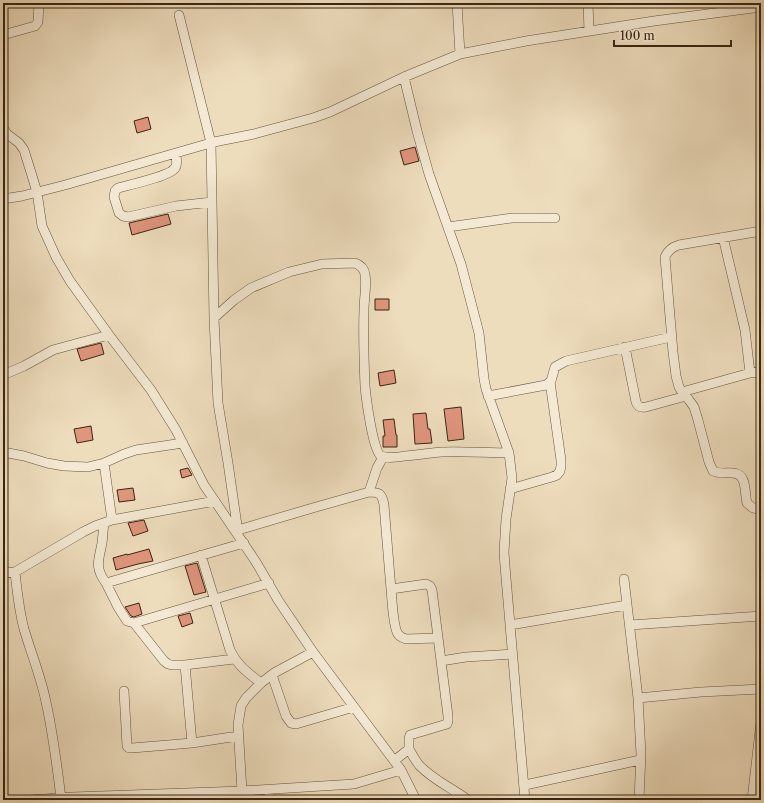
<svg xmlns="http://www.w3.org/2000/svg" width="764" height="803" font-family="'Libre Caslon Text',serif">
<rect width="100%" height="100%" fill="#eeddbd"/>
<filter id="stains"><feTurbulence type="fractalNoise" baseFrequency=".005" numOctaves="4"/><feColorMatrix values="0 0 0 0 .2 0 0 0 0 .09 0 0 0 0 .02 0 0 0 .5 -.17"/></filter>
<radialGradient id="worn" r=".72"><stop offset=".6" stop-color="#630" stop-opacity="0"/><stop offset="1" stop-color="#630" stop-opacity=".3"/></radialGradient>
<path fill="#e0957d" stroke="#392511" d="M148,117L151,129L137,133L134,121Z
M415,147L419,161L404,165L400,151Z
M168,214L171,224L132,235L129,223Z
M375,299H389V310H375Z
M101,343L104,354L81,361L77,349Z
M394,370L396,383L380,386L378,373Z
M461,407L464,439L448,441L444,409Z
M426,413L428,429H430L432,443L415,444L413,414Z
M394,419L396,435H397V447H383V436H385L383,420Z
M91,426L93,440L77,443L74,429Z
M188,468L192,475L182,478L180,470Z
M133,488L135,500L119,502L117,490Z
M144,520L148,531L133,536L128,523Z
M149,549L153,561L138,564L116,570L113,558L127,554V555Z
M197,563L206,592L194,595L185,566Z
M139,603L142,614L134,617L131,616L125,607Z
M190,613L193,623L182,627L178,616Z"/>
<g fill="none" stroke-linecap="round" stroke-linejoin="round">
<g stroke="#66533c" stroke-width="10">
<path id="minor" d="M457,3L460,54
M588,3L589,31
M179,15L211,143L214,318L218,403L228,463L238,532
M3,35L35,26L38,22L39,3
M404,77L417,131L429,174L461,264L479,333L484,379L486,389L509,453L512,478L506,519L504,552L505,566L525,800
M3,128L7,134L19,143L24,150L37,192L42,226L56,257L70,281L109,335L151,390L176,430L204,485L256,562L278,600L313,652L401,770L416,800
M176,153C176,158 178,165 175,168C170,176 129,185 118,188L115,191L114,197L119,213L123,216L128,217L176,206L212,202
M3,199L22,196L65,185L214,142L254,134L313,118L330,112L404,77L460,54L526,41L654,21L761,7
M448,227L512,218H555
M761,231L679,245C672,247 668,250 665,257L673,352L676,376L679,387L682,392L689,400L694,407L698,420L709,462L713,471C722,476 739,468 743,480C746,487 745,495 747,503L753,508L761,510
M723,237L745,330L750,373
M214,318L234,300L251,288L289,272L322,264L355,263C360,265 364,268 365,274C367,286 364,298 364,310C363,335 364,361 365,386C366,397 373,452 381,456C388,459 399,457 405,456C417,455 430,453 442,452C464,451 486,453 509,453
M625,347L636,402C638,407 641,408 646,407L686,396
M3,375L24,366L53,350L82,342L109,335
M682,392L750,373L761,372
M488,396L546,385L551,381L555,367L566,361L671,337
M3,452L24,456L47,463L64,466L88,467L104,463L124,454L136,450L183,443
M104,463L112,520
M510,489L552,477L557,475L560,471L561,466V460L550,382
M369,492L377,468L383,457
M104,523C103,530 103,536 102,543C99,560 94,567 106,583L244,543
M238,530L316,507L369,492C380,492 382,494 384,505L391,589L426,584L430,586L432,590L441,661L466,657L513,654
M201,555L230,650C237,665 248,673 261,683
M15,572C17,591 19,610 24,629C31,653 41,677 46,702C53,733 57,766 61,798
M3,573L15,572L83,532L95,526L112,520L215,501
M624,579L638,698L641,754L639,800
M106,583L118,607L127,621L134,623L269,583
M391,589C392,599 393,627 398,634C400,637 403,638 406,639L438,638
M134,623L164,661L168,664L172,665H185L234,659
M510,625L627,605
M630,625L761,616
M185,665L192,743
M272,675L286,716L291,723L296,724L354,707
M124,691L127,746L129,748H132L192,743L238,736
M638,698L701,692L761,689
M409,749C412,754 415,760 419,765C433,780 452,788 468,800
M394,761L409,749V739L410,735L447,724L448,721V716L441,661
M525,785L640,760
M269,789L270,800
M242,791L238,725L241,706L246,698L261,683L274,673L313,652
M30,800L73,797L242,791L354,784L401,770
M752,800L761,722"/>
</g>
<use href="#minor" stroke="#f4e9d4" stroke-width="9"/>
</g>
<rect width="764" height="803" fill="none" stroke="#eeddbd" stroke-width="16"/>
<rect x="4" y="4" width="756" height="795" fill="none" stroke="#392511" stroke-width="2"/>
<rect x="8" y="8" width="748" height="787" fill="none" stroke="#392511"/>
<path d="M614 40v6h117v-6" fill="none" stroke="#392511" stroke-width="2"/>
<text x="620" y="40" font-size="12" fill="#392511" stroke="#f4e9d4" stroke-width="3" paint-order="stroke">100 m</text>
<rect width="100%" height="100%" filter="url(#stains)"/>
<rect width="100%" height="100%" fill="url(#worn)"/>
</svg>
